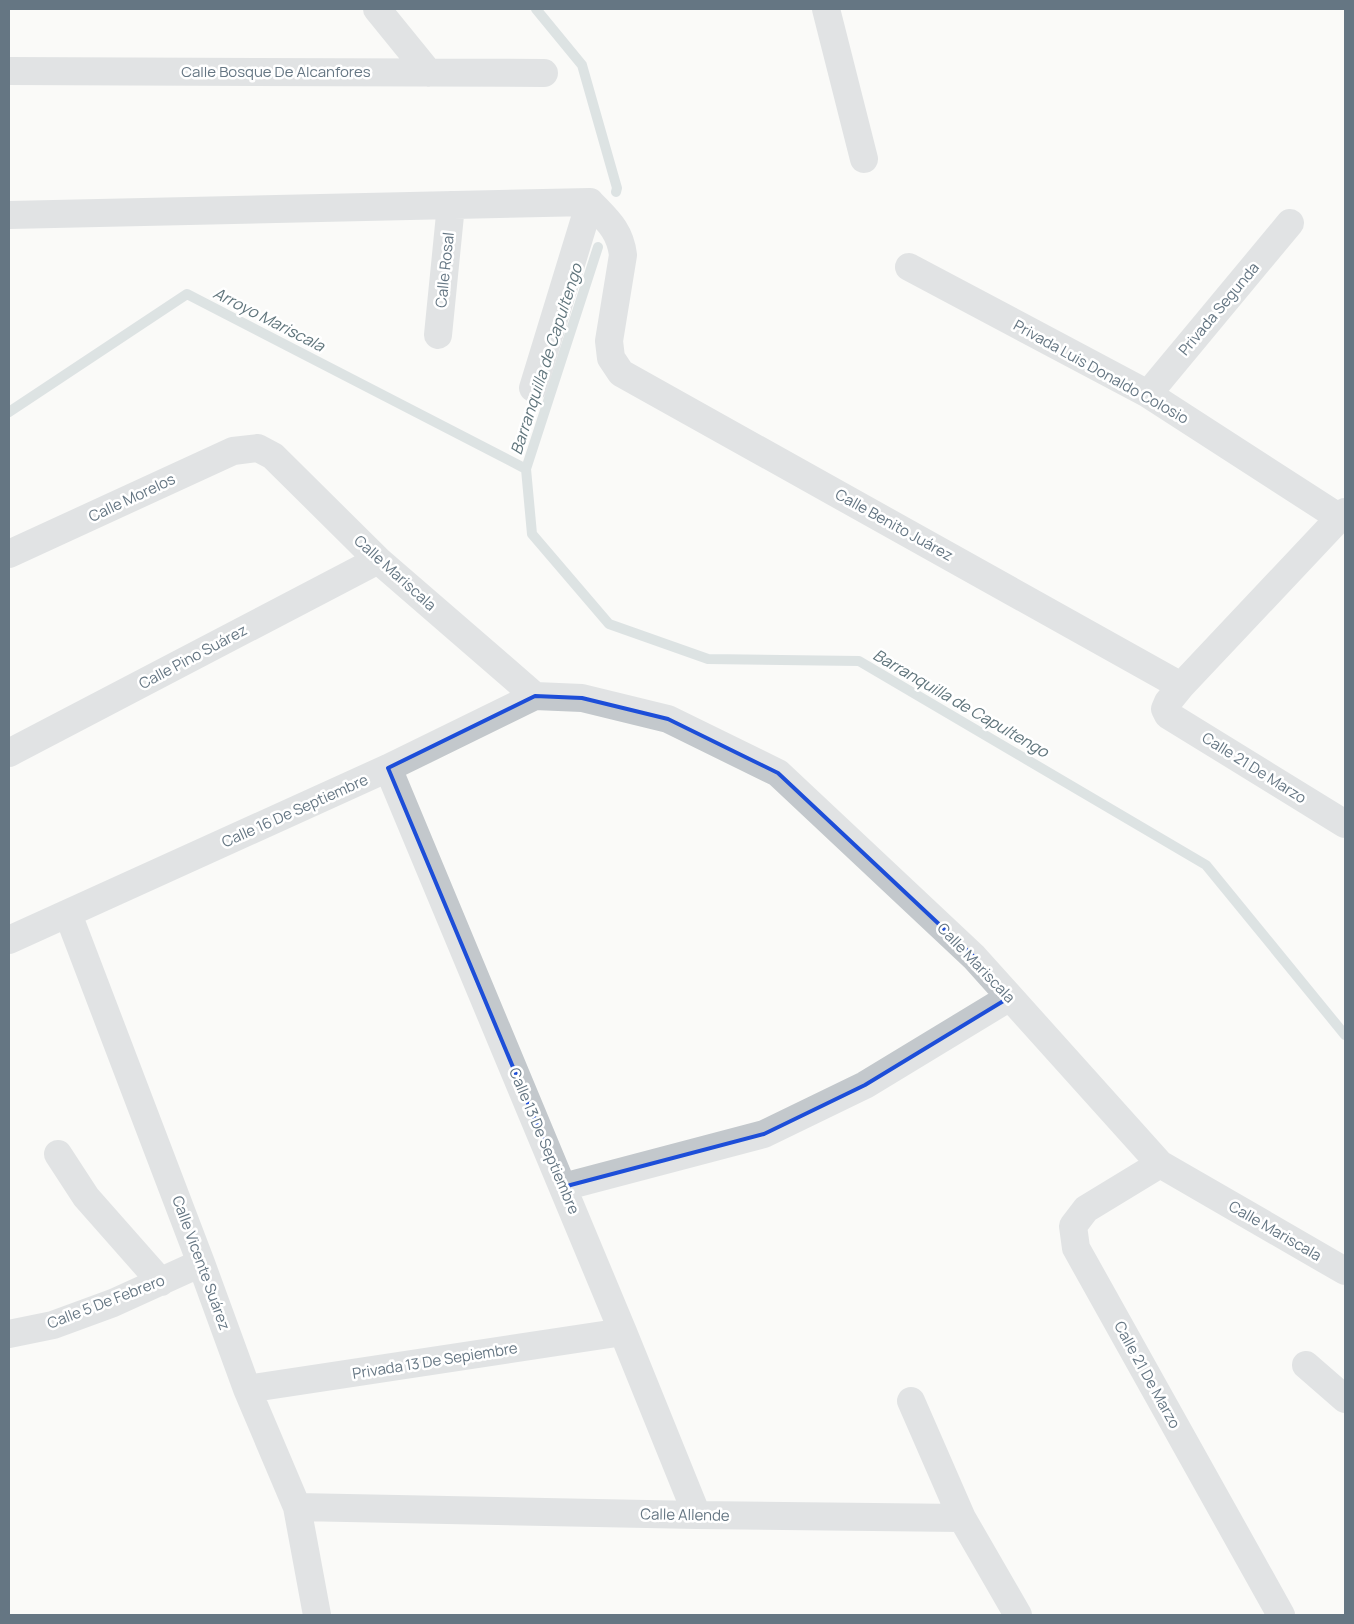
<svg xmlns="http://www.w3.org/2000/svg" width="1354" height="1624" font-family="Manrope,sans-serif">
<rect width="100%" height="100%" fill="#fafaf8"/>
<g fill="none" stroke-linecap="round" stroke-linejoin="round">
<path stroke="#bbc7cb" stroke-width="10" d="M536,9L582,65L617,188L616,192
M598,247L526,469L532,534L609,624L708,659L859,661L1206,865L1345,1035
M9,412L187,294L526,469"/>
<path stroke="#c3c8cc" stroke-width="28" d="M377,9L429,73
M826,9L864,159
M9,71L544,73
M9,215L590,202C607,220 620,230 623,255L609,341L611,358L621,373L1181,686
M909,267L1148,394L1340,518
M438,335L451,205
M533,388L590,202
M1148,394L1290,223
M1345,512L1181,686L1168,702L1165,709L1168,715L1345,824
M9,554L233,451L258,448L273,456L378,560L535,696
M9,753L378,560
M388,768L623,1332L697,1515
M68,914L201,1263L247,1389L297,1507L317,1615
M9,940L388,768L535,696L582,698L668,719L778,773L974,957L1160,1164L1345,1271
M58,1154L86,1197L161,1282
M1160,1164L1086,1209L1073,1226L1076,1248L1281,1615
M563,1187L764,1134L865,1085L1010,997
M9,1334L53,1325L113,1303L201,1263
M1306,1365L1345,1399
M247,1389L623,1332
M911,1401L962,1518L1018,1615
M297,1507L697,1515L962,1518"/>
</g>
<path d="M0 0H1354V1624H0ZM535,696L582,698L668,719L778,773L974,957L1010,997L865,1085L764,1134L563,1187L388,768Z" fill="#fafaf8" fill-opacity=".55" fill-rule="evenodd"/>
<path fill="none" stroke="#1d4ed8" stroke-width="4" stroke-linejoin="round" d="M535,696L582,698L668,719L778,773L974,957L1010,997L865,1085L764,1134L563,1187L388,768Z"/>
<g text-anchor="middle" stroke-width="5" stroke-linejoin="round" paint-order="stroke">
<g font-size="15" fill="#657683" stroke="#fff">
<text x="276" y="77">Calle Bosque De Alcanfores</text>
<text transform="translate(445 270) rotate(-84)" y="5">Calle Rosal</text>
<text transform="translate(1219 309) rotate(-50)" y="5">Privada Segunda</text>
<text transform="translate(1101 372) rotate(29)" y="5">Privada Luis Donaldo Colosio</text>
<text transform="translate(132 498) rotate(-25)" y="5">Calle Morelos</text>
<text transform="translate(894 525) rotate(29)" y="5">Calle Benito Juárez</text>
<text transform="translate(395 573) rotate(42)" y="5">Calle Mariscala</text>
<text transform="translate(193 657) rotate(-28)" y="5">Calle Pino Suárez</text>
<text transform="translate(1254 768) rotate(32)" y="5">Calle 21 De Marzo</text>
<text transform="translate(295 811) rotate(-24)" y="5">Calle 16 De Septiembre</text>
<text transform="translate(976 963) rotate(46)" y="5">Calle Mariscala</text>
<text transform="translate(544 1141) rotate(67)" y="5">Calle 13 De Septiembre</text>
<text transform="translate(1275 1231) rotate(30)" y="5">Calle Mariscala</text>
<text transform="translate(201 1263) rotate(70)" y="5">Calle Vicente Suárez</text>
<text transform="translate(106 1302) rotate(-21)" y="5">Calle 5 De Febrero</text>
<text transform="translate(435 1361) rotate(-9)" y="5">Privada 13 De Sepiembre</text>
<text transform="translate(1147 1375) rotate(61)" y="5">Calle 21 De Marzo</text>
<text transform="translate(685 1515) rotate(1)" y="5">Calle Allende</text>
</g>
<g font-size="16" font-style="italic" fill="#60757c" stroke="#fff">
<text transform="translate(269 319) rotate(27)" y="6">Arroyo Mariscala</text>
<text transform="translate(546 359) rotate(-72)" y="6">Barranquilla de Capultengo</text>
<text transform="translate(961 703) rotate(30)" y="6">Barranquilla de Capultengo</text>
</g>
</g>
<rect width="1354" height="1624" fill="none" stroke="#657683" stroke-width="20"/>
</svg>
